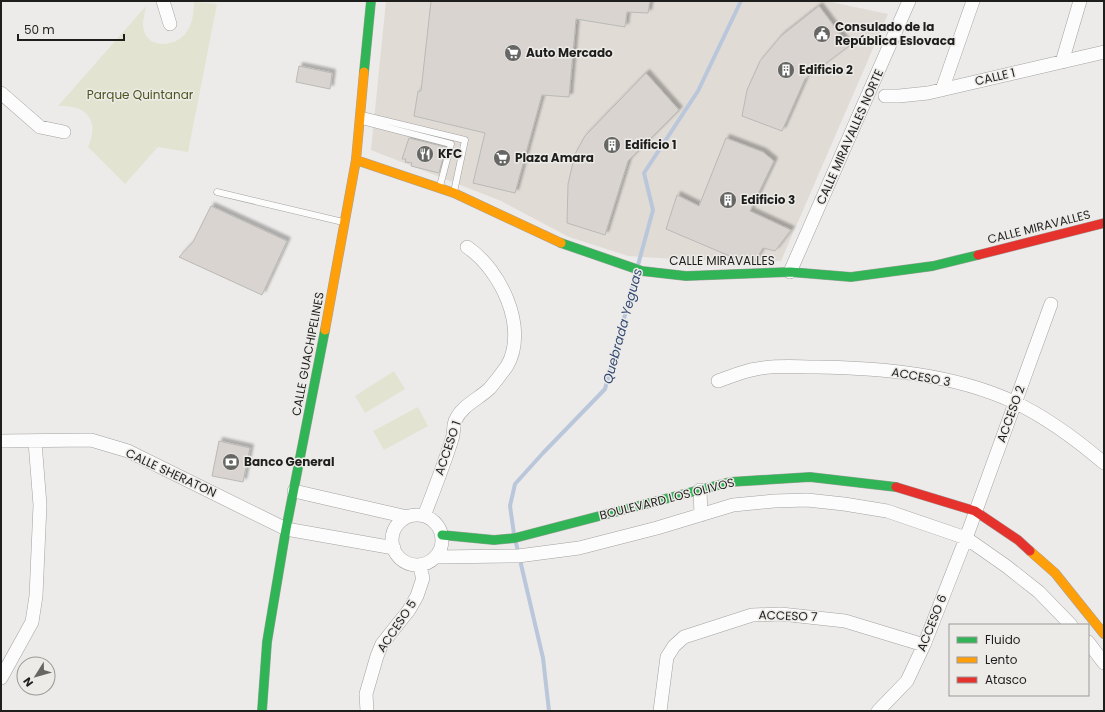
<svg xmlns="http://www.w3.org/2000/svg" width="1105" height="712" font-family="Poppins,sans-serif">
<defs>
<filter id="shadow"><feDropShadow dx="3.5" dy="-3.5" stdDeviation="1" flood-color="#0004"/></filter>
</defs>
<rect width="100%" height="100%" fill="#ecebe9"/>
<path fill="#e0dbd5" d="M386,1H826L888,14L781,261L688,260L628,256L569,237L501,201L371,150Z"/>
<path fill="#e2e4d1" d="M194,2L217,4L188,152L158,147L125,184L88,147C100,120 87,105 58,106L146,6C145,12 143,19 143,25C144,48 172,49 185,34C192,26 194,13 194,2Z
M394,371L405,389L365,413L355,396Z
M418,407L428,426L384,450L373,431Z"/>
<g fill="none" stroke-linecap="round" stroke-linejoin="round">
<path stroke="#bac7db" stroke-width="4" d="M638,265L653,210L644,173L698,91L741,1
M514,534L510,506L515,484L543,453L605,389L636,274
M516,543L543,658L549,711"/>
</g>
<path fill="#d9d4cf" stroke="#b9b9b8" filter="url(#shadow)" d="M431,1H650L648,13L627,12L625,27L576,19L569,97L542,95L515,193L473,183L485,133L414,116L418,91H421Z
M819,6L849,46L805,79L782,131L742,116L747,90L760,61L781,36Z
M299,66L332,73L330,89L296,82Z
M646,73L679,110L628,161L605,235L567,223L568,184L575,154L585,136Z
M409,138L446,147L439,173L411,166L412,163L405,162L406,159H402Z
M726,138L763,152L774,161L750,211L791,230L775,251L763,248L754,263H746L666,229L677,195L699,206Z
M211,206L287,241L262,295L179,257L193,242Z
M219,441L250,448L243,482L212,476Z"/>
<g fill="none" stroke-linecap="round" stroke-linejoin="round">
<g stroke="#a3a2a0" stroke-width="7">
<path id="lane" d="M362,115L465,140L454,192
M362,121L451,144L440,186
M217,192L343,222"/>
</g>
<g stroke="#a3a2a0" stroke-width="14">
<path id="street" d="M163,1L170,24
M1062,62L1080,1
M942,90L973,1
M1,93L40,127L64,132
M885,96H899L928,93L1104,52
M790,272L909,1
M718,381C730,377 743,371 756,369C775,365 796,367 816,367C883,368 953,374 1014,402C1046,417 1077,440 1104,463
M1,441L91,440L128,451L286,529L394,548
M700,490L701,515
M294,491L407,517
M392 540a25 25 0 1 1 50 0a25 25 0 1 1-50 0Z
M424,516C434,490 444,465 452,439C454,434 453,427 455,421C462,405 479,399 490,388C495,382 502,373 507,366C529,328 500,269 467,247
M436,557L518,556L579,548L657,528L733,505L774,501L807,500L844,504L887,511L966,538L1006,566L1039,592L1071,625
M1088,642L1104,663
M1,678L32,622L36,596L40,505L35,442
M367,711L366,694L377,656L382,644L409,610L417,596L423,578L419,565
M660,711L667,657L674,646L684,637L752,615L781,614L845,621L924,645
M878,711L907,681L924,645L966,538L1051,304"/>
</g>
<g stroke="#a3a2a0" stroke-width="10">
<path id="fast" d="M364,72L371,1
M561,243L642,271L686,276L790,272L851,277L933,266L978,255
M442,535L494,540L515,538L730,482L810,477L896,487
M262,711L267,642L286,529L325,330"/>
</g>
<g stroke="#a3a2a0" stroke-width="10">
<path id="slow" d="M356,160L454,193L561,243
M325,330L356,160L364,72
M1030,551L1055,573L1104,634"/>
</g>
<g stroke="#a3a2a0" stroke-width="10">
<path id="jam" d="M978,255L1104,223
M896,487L975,511L1018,540L1030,551"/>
</g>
<use href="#lane" stroke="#fcfcfc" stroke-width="6"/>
<use href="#street" stroke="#fcfcfc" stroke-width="13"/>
<use href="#fast" stroke="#30b455" stroke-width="9"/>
<use href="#slow" stroke="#ff9f0a" stroke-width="9"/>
<use href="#jam" stroke="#e5322d" stroke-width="9"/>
</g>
<defs>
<g id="civic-disc" transform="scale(0.9)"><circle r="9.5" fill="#666664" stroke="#edebe8"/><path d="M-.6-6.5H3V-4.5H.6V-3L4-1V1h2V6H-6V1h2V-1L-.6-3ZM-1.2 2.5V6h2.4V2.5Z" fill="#fff"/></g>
<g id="supermarket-disc" transform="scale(0.9)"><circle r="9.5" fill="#666664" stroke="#edebe8"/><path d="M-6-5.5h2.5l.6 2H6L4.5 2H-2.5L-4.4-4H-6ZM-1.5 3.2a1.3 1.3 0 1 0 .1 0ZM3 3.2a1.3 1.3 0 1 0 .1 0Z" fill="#fff"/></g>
<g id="building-disc" transform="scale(0.9)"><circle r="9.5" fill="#666664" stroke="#edebe8"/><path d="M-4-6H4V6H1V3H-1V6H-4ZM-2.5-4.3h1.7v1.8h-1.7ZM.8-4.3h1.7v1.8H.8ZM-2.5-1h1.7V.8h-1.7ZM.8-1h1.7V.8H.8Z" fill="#fff"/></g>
<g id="restaurant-disc" transform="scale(0.9)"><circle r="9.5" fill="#666664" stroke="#edebe8"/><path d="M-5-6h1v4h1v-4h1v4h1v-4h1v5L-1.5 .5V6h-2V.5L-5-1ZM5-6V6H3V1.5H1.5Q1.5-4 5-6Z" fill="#fff"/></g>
<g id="bank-disc" transform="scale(0.9)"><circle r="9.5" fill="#666664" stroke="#edebe8"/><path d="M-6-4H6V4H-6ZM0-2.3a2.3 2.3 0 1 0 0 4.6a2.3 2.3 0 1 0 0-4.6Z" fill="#fff"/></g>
</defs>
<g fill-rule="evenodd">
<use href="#civic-disc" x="822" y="34"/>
<use href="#supermarket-disc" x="513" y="53"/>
<use href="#building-disc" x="786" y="70"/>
<use href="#building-disc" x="612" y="145"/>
<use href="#restaurant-disc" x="425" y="154"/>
<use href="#supermarket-disc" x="502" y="158"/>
<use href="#building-disc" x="728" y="200"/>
<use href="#bank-disc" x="231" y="462"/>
</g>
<g text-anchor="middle" stroke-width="3" stroke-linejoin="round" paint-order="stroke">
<g font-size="12" font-weight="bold" fill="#1e1e1d" stroke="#edebe8" text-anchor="start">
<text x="835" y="31">Consulado de la<tspan x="835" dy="14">República Eslovaca</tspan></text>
<text x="526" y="57">Auto Mercado</text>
<text x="799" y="74">Edificio 2</text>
<text x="625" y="149">Edificio 1</text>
<text x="438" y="158">KFC</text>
<text x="515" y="162">Plaza Amara</text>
<text x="741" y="204">Edificio 3</text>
<text x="244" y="466">Banco General</text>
</g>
<g font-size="12" fill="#1e1e1d" stroke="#edebe8">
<text transform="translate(995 77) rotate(-13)" y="4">CALLE 1</text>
<text transform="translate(850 137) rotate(-66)" y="4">CALLE MIRAVALLES NORTE</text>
<text transform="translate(1039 227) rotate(-14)" y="4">CALLE MIRAVALLES</text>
<text x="722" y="265">CALLE MIRAVALLES</text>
<text transform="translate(308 354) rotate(-79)" y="4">CALLE GUACHIPELINES</text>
<text transform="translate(921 377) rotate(10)" y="4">ACCESO 3</text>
<text transform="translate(1011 414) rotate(-70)" y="4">ACCESO 2</text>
<text transform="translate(448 448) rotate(-71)" y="4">ACCESO 1</text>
<text transform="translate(171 473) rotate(25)" y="4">CALLE SHERATON</text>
<text transform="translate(667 499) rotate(-14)" y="4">BOULEVARD LOS OLIVOS</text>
<text transform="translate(788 616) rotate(2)" y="4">ACCESO 7</text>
<text transform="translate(932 623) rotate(-68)" y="4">ACCESO 6</text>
<text transform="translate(397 626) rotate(-56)" y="4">ACCESO 5</text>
</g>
<g font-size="12" fill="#4e541d" stroke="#edebe8">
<text x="140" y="99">Parque Quintanar</text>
</g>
<g font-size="13" font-style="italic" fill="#324a75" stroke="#edebe8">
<text transform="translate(622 326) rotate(-75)" y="5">Quebrada Yeguas</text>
</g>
</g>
<rect width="1105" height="712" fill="none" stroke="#1e1e1d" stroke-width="4"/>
<rect x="949" y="624" width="140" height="72" fill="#edebe8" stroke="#9a9997"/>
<rect x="957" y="637" width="20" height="6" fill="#30b455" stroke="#9a9997"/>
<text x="985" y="644" font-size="12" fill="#1e1e1d">Fluido</text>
<rect x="957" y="657" width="20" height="6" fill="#ff9f0a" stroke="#9a9997"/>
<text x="985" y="664" font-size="12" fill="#1e1e1d">Lento</text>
<rect x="957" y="677" width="20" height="6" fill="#e5322d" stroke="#9a9997"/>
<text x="985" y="684" font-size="12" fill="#1e1e1d">Atasco</text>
<g transform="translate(36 676) rotate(233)"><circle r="19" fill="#edebe8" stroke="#9a9997"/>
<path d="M0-3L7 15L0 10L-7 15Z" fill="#666664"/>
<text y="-6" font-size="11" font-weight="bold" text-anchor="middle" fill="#1e1e1d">N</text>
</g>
<path d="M18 34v6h106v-6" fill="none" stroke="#1e1e1d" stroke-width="2"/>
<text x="24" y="34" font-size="12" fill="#1e1e1d" stroke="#edebe8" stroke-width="3" paint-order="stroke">50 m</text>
</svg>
